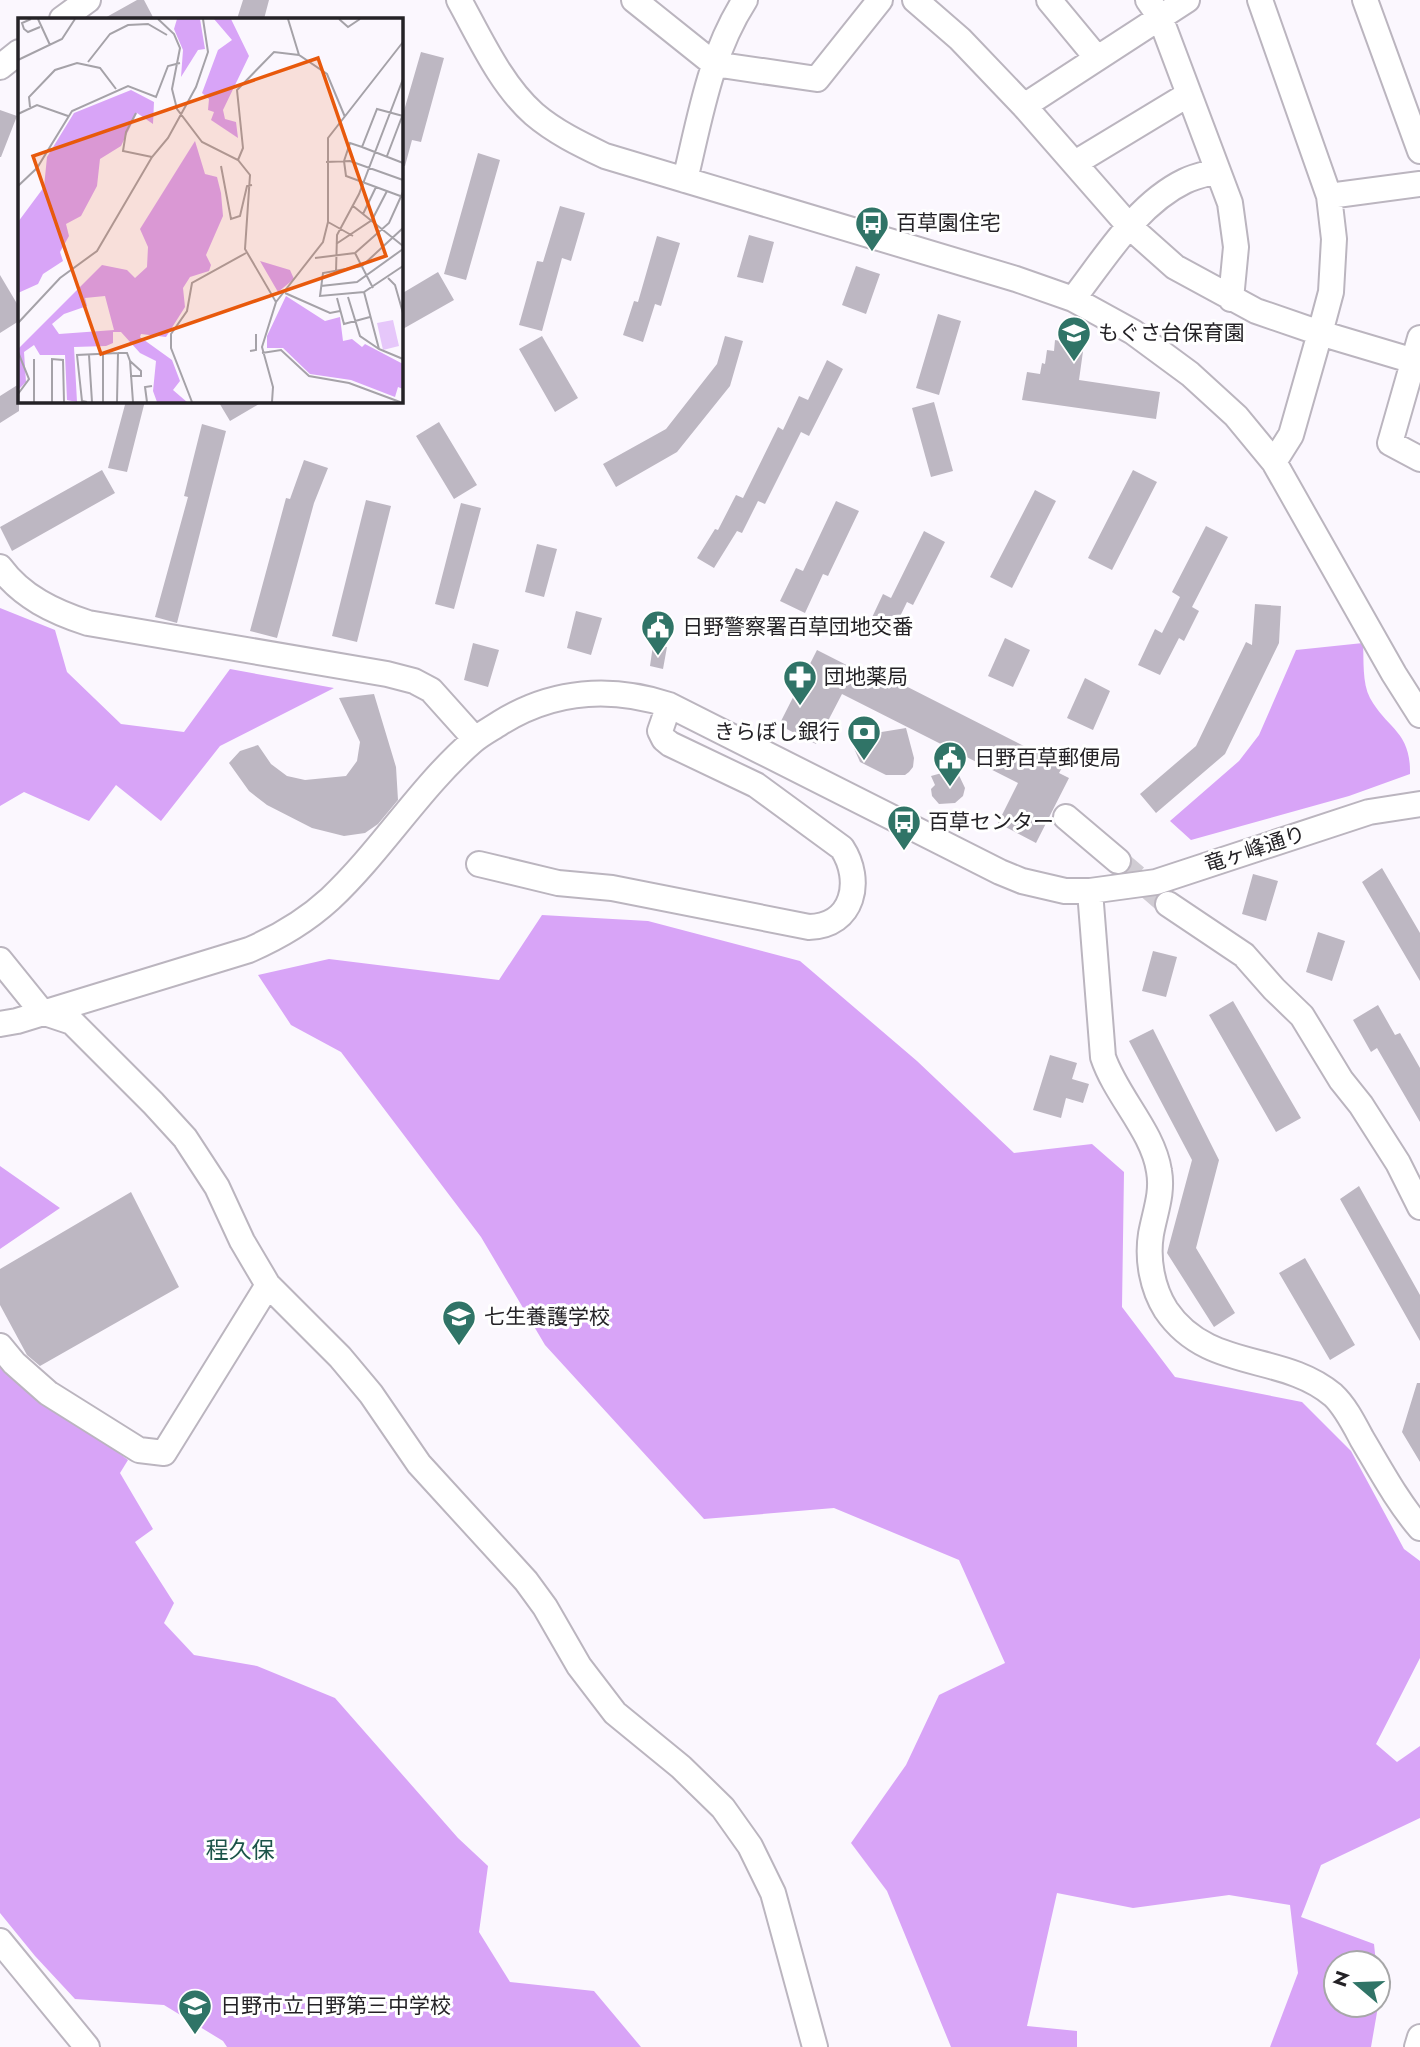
<svg xmlns="http://www.w3.org/2000/svg" width="1420" height="2047" font-family="Jost,'Noto Sans JP',sans-serif">
<rect width="100%" height="100%" fill="#fbf7fe"/>
<path fill="#d8a4f7" d="M0,608L55,630L67,672L121,724L184,732L230,669L334,688L220,746L161,821L116,785L89,821L24,792L0,806Z
M1363,643C1364,660 1362,683 1370,698C1387,729 1411,731 1410,774L1349,796L1191,840L1170,821L1239,761L1259,735L1296,650Z
M542,915L648,921L800,961L917,1061L1014,1153L1092,1144L1124,1172L1122,1307L1175,1377L1302,1402L1351,1451L1404,1549L1420,1561V1658L1376,1744L1397,1762L1420,1746V1818L1321,1865L1301,1917L1374,1944L1376,1963H1336V2005H1378V1977L1380,1995L1371,2047H1270L1298,1973L1290,1905L1229,1895L1133,1908L1057,1893L1027,2026L1077,2031V2047H951L887,1891L851,1843L906,1765L939,1695L1005,1663L959,1560L834,1508L704,1519L545,1345L481,1237L341,1052L291,1025L258,975L329,959L499,980Z
M0,1166L60,1208L0,1249Z
M0,1343L34,1388L128,1460L120,1473L153,1529L135,1542L174,1603L164,1623L194,1655L257,1666L335,1698L458,1838L488,1866L479,1932L510,1982L594,1991L641,2047H227L223,2041L164,2005L75,1999L35,1956L0,1913Z"/>
<path fill="#bdb7c2" d="M137,0H144L154,19H103Z
M243,0H269L264,19H237Z
M421,52L444,58L421,142L412,140L405,166H401V121Z
M0,110L17,116L1,157H0Z
M478,153L500,160L466,280L444,274Z
M560,206L585,213L571,261L562,258L542,331L519,325L537,261L543,262Z
M749,235L774,242L763,283L737,277Z
M657,236L680,243L661,306L655,304L643,342L623,335L634,301L638,302Z
M856,266L880,274L866,314L842,305Z
M438,272L454,300L401,330V294Z
M0,275L19,307V321L0,333Z
M938,314L961,321L939,395L916,388Z
M1061,333L1085,337L1079,380L1160,392L1156,419L1022,400L1027,372L1040,374L1042,363L1045,364L1047,350L1054,351L1055,340L1060,341Z
M542,336L578,398L555,412L519,349Z
M725,336L743,341L730,386L677,452L616,487L603,464L666,429L717,364Z
M827,360L843,369L809,436L801,432L765,504L758,501L742,533L737,531L714,568L697,558L715,529L718,530L736,495L743,498L778,427L783,430L799,396L808,400Z
M19,384V411L0,423V396Z
M126,401H145L127,472L108,468Z
M218,401H264L230,421Z
M934,402L953,471L931,477L912,408Z
M439,422L477,485L454,499L416,436Z
M202,424L226,431L177,623L155,617L188,497L184,496Z
M304,460L328,468L314,503L277,638L250,631L286,498L290,499Z
M102,470L115,493L12,551L0,527Z
M1133,470L1157,482L1112,570L1088,558Z
M1035,490L1056,501L1012,588L990,577Z
M366,500L391,506L357,642L332,636Z
M836,501L859,511L828,576L823,574L805,613L780,601L796,568L803,571Z
M461,503L481,508L454,609L435,604Z
M1206,526L1228,537L1192,607L1199,611L1184,641L1179,638L1160,675L1138,665L1155,629L1162,633L1180,597L1172,592Z
M924,531L945,542L913,605L907,602L890,637L868,626L883,594L891,598Z
M537,544L557,549L544,597L525,592Z
M1255,604L1281,606L1279,643L1225,754L1156,813L1140,794L1196,746L1246,642L1252,645Z
M576,611L602,618L591,655L567,648Z
M1005,638L1030,650L1013,687L988,676Z
M473,643L499,650L488,687L464,680Z
M653,645L667,647L663,669L650,666Z
M817,650L880,682L884,675L1063,766L1059,773L1069,778L1036,843L998,823L1018,783L842,694L816,744L779,725Z
M1085,678L1110,691L1093,730L1067,718Z
M374,694L396,767L398,800L378,824L365,833L344,836L312,828L267,805L249,791L229,763L240,751L258,745L271,764L287,776L305,780L346,776L357,761L360,742L339,698Z
M906,728L914,758L913,767L909,772L905,775H886L860,762L853,746L857,736Z
M956,769L965,788L963,796L955,803L939,804L932,796L931,789L935,785L931,776Z
M1382,868L1420,933V981L1362,882Z
M1253,874L1278,881L1266,921L1242,914Z
M1318,932L1345,941L1332,981L1306,972Z
M1153,951L1177,957L1166,997L1142,991Z
M1233,1001L1301,1118L1276,1132L1209,1015Z
M1378,1005L1395,1035L1400,1033L1420,1068V1122L1377,1048L1371,1052L1353,1020Z
M1153,1029L1219,1160L1196,1248L1235,1313L1214,1327L1167,1253L1192,1160L1129,1041Z
M1050,1055L1077,1063L1072,1079L1089,1084L1083,1103L1066,1098L1061,1118L1033,1110Z
M1359,1186L1420,1295V1341L1340,1199Z
M131,1192L179,1287L40,1366L27,1355L0,1305V1269Z
M1305,1258L1355,1345L1330,1360L1279,1273Z
M1417,1383H1420V1462L1402,1432Z"/>
<g fill="none" stroke-linecap="round" stroke-linejoin="round">
<path stroke="#d0ccd3" stroke-width="24" stroke-dasharray="24 12" stroke-linecap="butt" d="M1118,861L1168,904"/>
<g stroke="#bbb5bf" stroke-width="28">
<path id="minor" d="M459,0C480,38 501,85 534,114C555,132 580,144 605,156L1016,279L1073,299L1133,332L1190,374L1236,416L1274,462L1394,674L1420,715
M634,0L714,64L817,79L880,0
M915,0L960,39L1024,106L1130,227L1175,267L1256,311L1320,333L1414,361
M1049,0L1097,58
M1148,0L1160,17L1230,203L1236,247L1231,299
M1260,0L1329,196L1334,239L1331,292L1320,333L1291,435L1274,462
M1365,0L1420,151
M62,19L88,0
M0,67L19,52
M1024,106L1187,0
M1075,163L1189,94
M685,180C700,118 710,54 745,0
M1329,196L1420,184
M1073,299C1105,258 1137,204 1185,181C1195,176 1206,174 1217,171
M1420,338L1390,443L1420,459
M0,567C22,597 54,612 88,623L387,674L414,681L431,690L475,739
M1066,817L1118,861
M479,864L558,883L612,888L809,927C854,926 863,880 842,848L756,785L670,744L664,739L660,731L669,705
M1090,891L1103,1057C1116,1096 1153,1131 1159,1171C1163,1193 1155,1212 1151,1234C1147,1259 1152,1288 1166,1310C1208,1372 1282,1352 1333,1395C1345,1406 1354,1424 1362,1439C1380,1469 1397,1501 1420,1528
M1168,904L1244,955L1274,989L1302,1016L1341,1080L1361,1105L1398,1163L1420,1207
M0,960L42,1012L72,1022L153,1103L185,1138L217,1187L242,1241L268,1285L340,1357L371,1394L419,1464L526,1581L545,1607L579,1666L615,1713L681,1767L723,1808L750,1846L773,1893L815,2047
M0,1024L17,1021L249,950C279,937 306,921 330,899C382,850 420,787 473,741C481,734 491,729 500,723C553,690 611,686 669,705L1000,872L1022,881L1065,891H1090L1156,882L1369,812L1420,804
M0,1346L14,1363L48,1393L139,1450L164,1453L268,1285
M0,1941L87,2047
M1417,2047L1420,2037"/>
</g>
<use href="#minor" stroke="#fff" stroke-width="24"/>
</g>
<defs>
<g id="bus-pin" transform="scale(1.75)"><path d="M0 17L-7.5 6A9.5 9.5 0 1 1 7.5 6Z" fill="#307467" stroke="#fff"/><path d="M-5-6H5V4H4V6H2V4H-2V6H-4V4H-5ZM-3.5-4V0h7V-4ZM-3.5 1.2v1.5H-2V1.2ZM2 1.2v1.5H3.5V1.2Z" fill="#fff"/></g>
<g id="school-pin" transform="scale(1.75)"><path d="M0 17L-7.5 6A9.5 9.5 0 1 1 7.5 6Z" fill="#307467" stroke="#fff"/><path d="M0-5L7-2L0 1L-7-2ZM-4 1L0 2.5L4 1V4Q0 6-4 4Z" fill="#fff"/></g>
<g id="civic-pin" transform="scale(1.75)"><path d="M0 17L-7.5 6A9.5 9.5 0 1 1 7.5 6Z" fill="#307467" stroke="#fff"/><path d="M-.6-6.5H3V-4.5H.6V-3L4-1V1h2V6H-6V1h2V-1L-.6-3ZM-1.2 2.5V6h2.4V2.5Z" fill="#fff"/></g>
<g id="pharmacy-pin" transform="scale(1.75)"><path d="M0 17L-7.5 6A9.5 9.5 0 1 1 7.5 6Z" fill="#307467" stroke="#fff"/><path d="M-2-6h4v4h4v4h-4v4h-4v-4h-4v-4h4Z" fill="#fff"/></g>
<g id="bank-pin" transform="scale(1.75)"><path d="M0 17L-7.5 6A9.5 9.5 0 1 1 7.5 6Z" fill="#307467" stroke="#fff"/><path d="M-6-4H6V4H-6ZM0-2.3a2.3 2.3 0 1 0 0 4.6a2.3 2.3 0 1 0 0-4.6Z" fill="#fff"/></g>
</defs>
<g fill-rule="evenodd">
<use href="#bus-pin" x="872" y="223"/>
<use href="#school-pin" x="1074" y="333"/>
<use href="#civic-pin" x="658" y="627"/>
<use href="#pharmacy-pin" x="800" y="677"/>
<use href="#bank-pin" x="864" y="732"/>
<use href="#civic-pin" x="950" y="758"/>
<use href="#bus-pin" x="904" y="822"/>
<use href="#school-pin" x="459" y="1317"/>
<use href="#school-pin" x="195" y="2006"/>
</g>
<g text-anchor="middle" stroke-width="6" stroke-linejoin="round" paint-order="stroke">
<g font-size="21" fill="#242226" stroke="#fff" text-anchor="start">
<text x="896" y="230">百草園住宅</text>
<text x="1098" y="340">もぐさ台保育園</text>
<text x="682" y="634">日野警察署百草団地交番</text>
<text x="824" y="684">団地薬局</text>
<text x="840" y="739" text-anchor="end">きらぼし銀行</text>
<text x="974" y="765">日野百草郵便局</text>
<text x="928" y="829">百草センター</text>
<text x="484" y="1324">七生養護学校</text>
<text x="220" y="2013">日野市立日野第三中学校</text>
</g>
<g font-size="21" fill="#242226" stroke="#fff">
<text transform="translate(1255 849) rotate(-18)" y="7">竜ヶ峰通り</text>
</g>
<g font-size="23" fill="#1d544a" stroke="#fff">
<text x="240" y="1858">程久保</text>
</g>
</g>
<g transform="translate(18 18)">
<rect width="385" height="385" fill="#fbf7fe"/>
<path d="M375,302L381,328L365,332L359,305Z" fill="#e6c7fa"/>
<path d="M159,1H182L187,31L180,32L163,59L165,32L156,11ZM196,1H213L231,38L205,92L207,101L218,104L220,120L193,102L196,94L190,92L191,81L184,75L200,32L214,22ZM113,72L136,84L135,106L119,95L103,128L82,141L79,168L63,198L48,206L51,218L42,234L45,243L25,256L20,266L0,275V204L26,169L29,139L56,95ZM177,123L187,156L199,159L203,175L205,198L188,237L193,247L191,253L172,259L165,270L167,289L148,319L123,316L122,319L154,342L162,363L155,372L169,384H139L135,373L138,343L122,335L103,314H95V325L88,328L56,329L59,384L49,382L47,337H22L16,327L6,334L8,364L0,372V331L84,247L109,252L117,260L129,249L130,229L122,211ZM87,278L96,312L41,316L34,306L46,296L69,288L67,280ZM242,243L272,252L276,261L260,274ZM268,278L307,303L322,299L325,323L334,321L344,329L347,326L385,346V371L380,369L377,379L333,362L292,356L265,330H249V318Z" fill="#d8a4f7" fill-rule="evenodd"/>
<path fill="none" stroke="#a5a2a8" stroke-width="2" d="M13,1L4,5L6,11L10,14L22,9M20,1L32,27M140,1L156,16L162,30L154,71L159,91L184,124L220,142L232,157L227,231L258,284L244,329L255,369L254,384M270,1L281,37M321,1L330,9L342,1M0,42L44,21L57,1M70,44L92,16L110,7L130,6L149,17M12,89L11,79L37,52L59,45L82,50L98,71M118,95L108,114L105,133L134,139M0,96L19,87L50,98M385,98L359,91L344,129L332,125L326,143L328,158L385,179M344,129L385,145M369,138L385,96M220,142L225,130L219,72L256,34L281,37L309,56L327,99M308,144L332,143L385,162M203,148L213,201L222,198L229,168L234,167M0,168L19,150L54,93L110,68L138,79L150,48L162,45M335,188L385,228M345,196L358,169M310,204L335,218M385,210L344,248L305,255L302,278L346,274L385,248M318,226L354,202L369,173M337,235L355,270M297,240L337,235L371,205L385,174M318,254L319,217L341,176L385,61M370,260L377,267L385,295M303,268L339,264L385,231M346,274L361,331L385,341M267,275L312,295L322,293M330,279L342,318L361,331M319,280L326,306L352,299M258,284L305,224L310,204V120L385,24M0,305L42,260L79,233L134,139L150,120L178,69L190,34L185,1M232,333L238,332V316M0,334L11,361L0,376M100,335H109L112,343L115,384M244,335L263,332L291,358L331,365L382,384M71,337L74,384M16,341V384M112,358H123V353L112,343M34,384V341L45,342L46,384M69,384L64,383L59,337L100,335L99,384M85,384V336M129,384L127,369L134,368M174,384L153,330V316L169,293L174,265L228,235"/>
<path fill="#e8590c" fill-opacity="0.15" stroke="#e8590c" stroke-width="3.5" d="M300,40L368,238L83,336L15,138Z"/>
<rect width="385" height="385" fill="none" stroke="#242226" stroke-width="3.5"/>
</g>
<g transform="translate(1357 1984) rotate(289)"><circle r="33" fill="#ffffff" stroke="#a7a7a8" stroke-width="2"/>
<path d="M0-5L12 26L0 18L-12 26Z" fill="#307467"/>
<text y="-10" font-size="19" font-weight="bold" text-anchor="middle" fill="#242226">N</text>
</g>
</svg>
